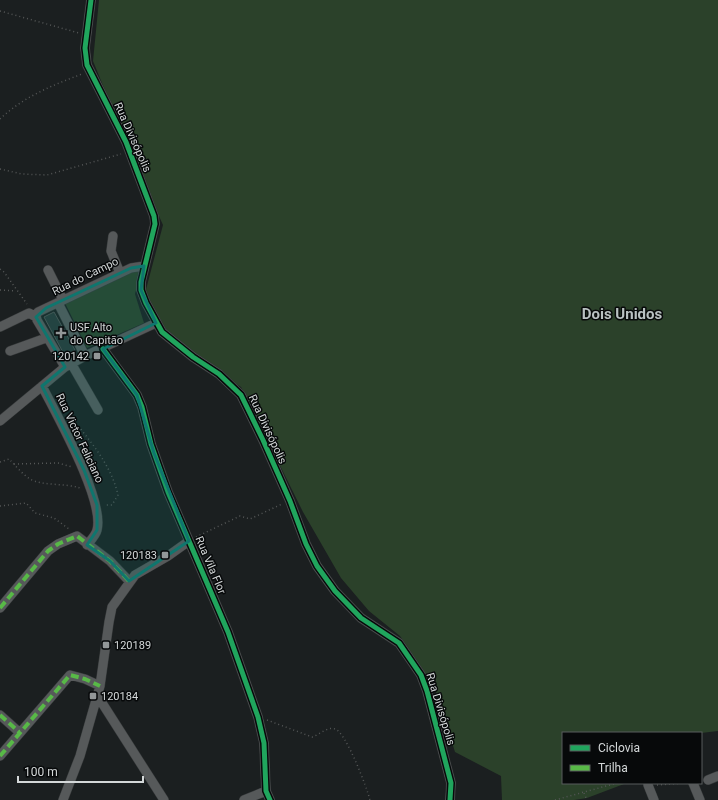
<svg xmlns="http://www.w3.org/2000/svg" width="718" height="800" font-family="Roboto,sans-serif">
<rect width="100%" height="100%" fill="#1b1f20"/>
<path fill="#2b412a" d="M99,0H718V731L701,733H563V783L624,784L587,798L574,800H502L501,776L455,752L436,692L400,636L369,611L341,578L303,512L241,387L190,357L161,334L144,297L163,225L128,147L93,61Z
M135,270L141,271L135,294L144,323L87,348L65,303Z"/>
<path fill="#283837" stroke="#4f5252" d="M54,312L75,350L65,356L44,317Z"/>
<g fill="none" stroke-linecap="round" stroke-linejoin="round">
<g stroke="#373a3b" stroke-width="10">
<path id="minor" d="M91,0L85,48L87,65L126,142L154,216L155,224L141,282V290L146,303L162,332L193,357L219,374L241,395L263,440L290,501L306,544L317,566L335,591L361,618L399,643L421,675L427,691L451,783L450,800
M113,236L111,251L120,273
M48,270L63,300
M58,303L85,356
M0,327L29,313L36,317
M103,349L137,395L142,407L151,444L168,492L228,632L258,717L264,743L266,791L270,800
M10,351L46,338
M71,363L98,410
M65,367L37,320L36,315L38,312L131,268L144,266
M42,386C56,414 105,500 97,530C96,535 90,541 87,545
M0,421L65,367L85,356L156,323
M0,608L48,551L58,544L77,536L110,561L129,581
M97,695L164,800
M0,715L19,732
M0,756L70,675L85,679L100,686
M708,780L718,776
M693,783L700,800
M648,785L654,800
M63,800L80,756L100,686L109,622L112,607L135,575L168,556L189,541
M244,800L266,791"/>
</g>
<path stroke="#555757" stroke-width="1.5" stroke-dasharray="1 3" stroke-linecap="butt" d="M0,11L79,33
M0,119C23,97 53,85 82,74
M0,169L22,174L47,175L121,154
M0,269L4,272L27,304
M0,290L16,291
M74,428L79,427C96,448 112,469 118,495L112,505H105
M0,462L9,459C15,465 22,474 30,479C42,486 65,483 80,488
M14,464L58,463L72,467
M0,506L26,503L35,513L54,518L69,529
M196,537L240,516L250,519L282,504
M267,720L312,737C319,735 328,726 335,729C346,732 367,788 370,800
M657,785L683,783
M584,793L587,800
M555,800L617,783"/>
<use href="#minor" stroke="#56595a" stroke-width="9"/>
<path stroke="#58b947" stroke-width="4" stroke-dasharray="8 4" stroke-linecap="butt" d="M0,608L48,551L58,544L77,536L110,561L129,581
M0,715L19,732
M0,756L70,675L85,679L100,686"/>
<g stroke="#07090a" stroke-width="8">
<path id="cycleway" d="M91,0L85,48L87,65L126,142L154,216L155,224L141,282V290L146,303L162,332L193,357L219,374L241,395L263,440L290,501L306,544L317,566L335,591L361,618L399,643L421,675L427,691L451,783L450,800
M103,349L137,395L142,407L151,444L168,492L228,632L258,717L264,743L266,791L270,800"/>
</g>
<use href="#cycleway" stroke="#20a55d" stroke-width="5"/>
</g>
<path fill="#0f766e" fill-opacity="0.2" stroke="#0f766e" stroke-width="3" stroke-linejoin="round" d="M144,266L141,290L156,323L103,349L137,395L154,453L189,541L129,581L110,561L87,545L97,530V505L84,470L42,386L65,367L36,317L46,308L131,268Z"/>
<g fill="#939798" stroke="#07090a" stroke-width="1.5">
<path d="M59 327h4v4h4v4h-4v4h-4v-4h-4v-4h4z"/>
<rect x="93" y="352" width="8" height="8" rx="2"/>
<rect x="161" y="551" width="8" height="8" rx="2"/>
<rect x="102" y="641" width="8" height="8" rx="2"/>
<rect x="89" y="692" width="8" height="8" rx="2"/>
</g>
<g text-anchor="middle" stroke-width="3" stroke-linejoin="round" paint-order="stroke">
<g font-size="11" fill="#d4d8d9" stroke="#07090a">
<text transform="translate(133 137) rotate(66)" y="4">Rua Divisópolis</text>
<text transform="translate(85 276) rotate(-26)" y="4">Rua do Campo</text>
<text transform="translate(268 429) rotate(65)" y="4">Rua Divisópolis</text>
<text transform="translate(80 438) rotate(65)" y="4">Rua Victor Feliciano</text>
<text transform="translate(211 565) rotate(67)" y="4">Rua Vila Flor</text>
<text transform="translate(441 709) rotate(73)" y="4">Rua Divisópolis</text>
</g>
<g font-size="11" fill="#d4d8d9" stroke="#07090a" text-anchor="start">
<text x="70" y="331">USF Alto<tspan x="70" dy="13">do Capitão</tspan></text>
<text x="89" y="360" text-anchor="end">120142</text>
<text x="157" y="559" text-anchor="end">120183</text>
<text x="114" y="649">120189</text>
<text x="101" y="700">120184</text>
</g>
<g font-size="15" font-weight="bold" fill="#b9c1c2" stroke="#07090a">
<text x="622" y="319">Dois Unidos</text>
</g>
</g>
<rect x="562" y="732" width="140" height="52" fill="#07090a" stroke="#595c5d"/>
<rect x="570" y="745" width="20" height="6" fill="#20a55d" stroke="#595c5d"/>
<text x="598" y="752" font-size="12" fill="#d4d8d9">Ciclovia</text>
<rect x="570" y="765" width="20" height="6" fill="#58b947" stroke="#595c5d"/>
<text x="598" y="772" font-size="12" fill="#d4d8d9">Trilha</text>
<path d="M18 776v6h125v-6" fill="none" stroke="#d4d8d9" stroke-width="2"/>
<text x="24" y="776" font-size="12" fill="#d4d8d9" stroke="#07090a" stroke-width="3" paint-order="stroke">100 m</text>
</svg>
